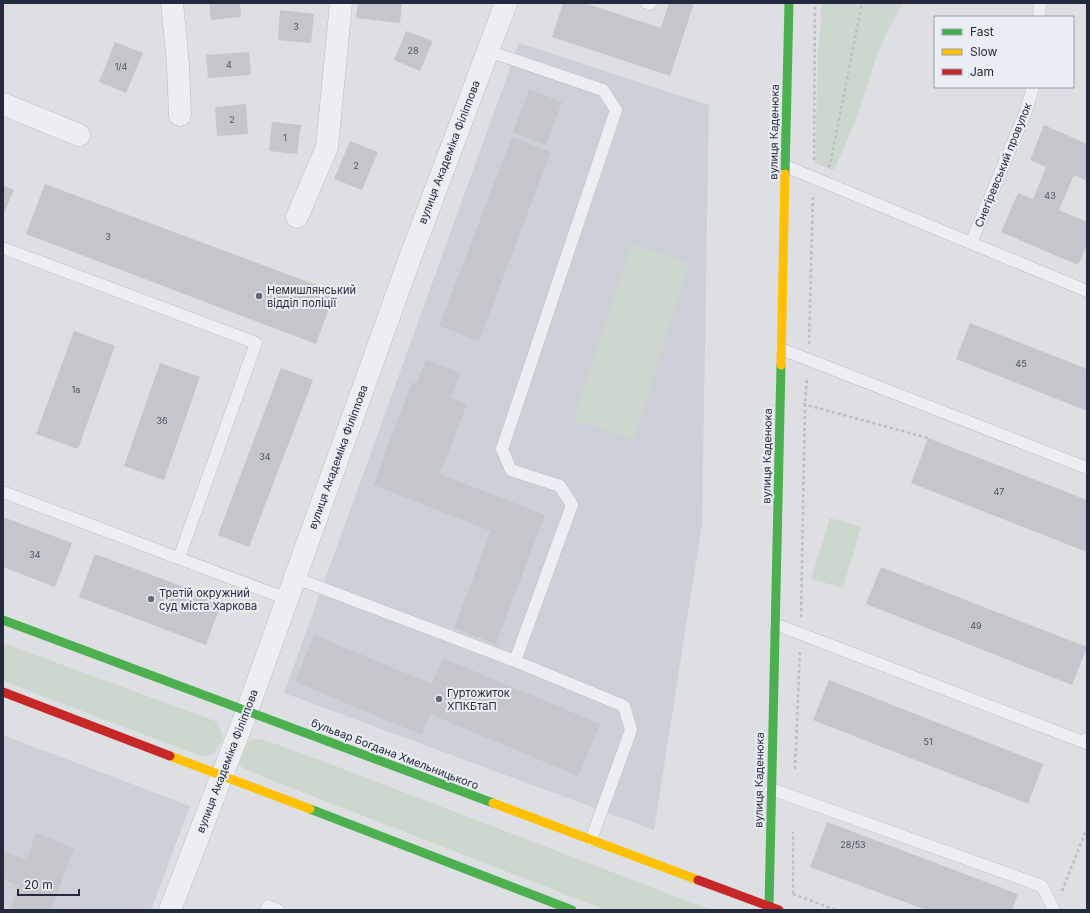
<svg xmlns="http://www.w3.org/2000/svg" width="1090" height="913" font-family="Inter,sans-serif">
<rect width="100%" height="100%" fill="#dedfe3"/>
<path fill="#ced0d9" d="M519,43L709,105L702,524L654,830L284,693Z
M3,735L190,806L151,910H3Z"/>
<path fill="#ccd7ce" d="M821,3H903L887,32L877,55L858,114L834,171L815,163L818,48L821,23Z
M631,244L689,263L634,439L573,420Z
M830,518L861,527L843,588L811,579Z
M3,643L215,721C227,737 223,736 215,753L208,756L198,755L3,681Z
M260,739L279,745L330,764L711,910H606L271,780L243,768L239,764C239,755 241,744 250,741C252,739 257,740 260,739Z"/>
<path fill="#c5c6cb" d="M209,3H240L241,17L211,20Z
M358,3H402L400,23L356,18Z
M563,3H585L661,28L669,3H694L670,76L552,37Z
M280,10L314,14L311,43L278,40Z
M406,31L433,41L420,71L394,60Z
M115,42L143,53L126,93L99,82Z
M249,52L251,75L208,78L206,55Z
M529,89L562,102L546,145L513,132Z
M246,104L248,134L217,136L215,107Z
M272,122L301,125L297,154L269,151Z
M1044,125L1087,144V181L1074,175L1059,210L1087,222V246L1078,265L1001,232L1018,193L1033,199L1046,167L1030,160Z
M512,137L551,152L479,341L439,326Z
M350,141L378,152L362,190L334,179Z
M45,184L335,292L316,344L26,234Z
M3,185L14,190L3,215Z
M970,323L1087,369V411L956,359Z
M74,331L115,346L78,449L36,434Z
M426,360L461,373L451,398L467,404L440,474L545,515L496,644L454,628L491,531L373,485L412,382L416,384Z
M160,363L200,377L164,480L124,466Z
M281,368L313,380L249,547L218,535Z
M928,438L1087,500V552L911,483Z
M3,517L72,543L55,587L3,567Z
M95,554L222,601L206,645L79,597Z
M881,567L1087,647L1072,685L866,604Z
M314,635L432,684L443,658L600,724L578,776L430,714L422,735L295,682Z
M829,680L1043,764L1028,804L813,720Z
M827,822L1018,894L1012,910H926L810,867Z
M36,833L74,848L51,910H10L19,886L3,879V851L26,860Z"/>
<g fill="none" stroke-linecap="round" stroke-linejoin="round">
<g stroke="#bbbcc1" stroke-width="13">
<path id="lane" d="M647,3L650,4
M1039,17L1040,3
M488,51L603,90L616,110L502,449L511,470L560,486L572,505L515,661L624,706L631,730L591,840
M785,166L1087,291
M971,243L1026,111L1033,87
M3,248L256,343L179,558
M781,349L1087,468
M3,492L287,599
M290,576L515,661
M775,624L1086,743L1087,739
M771,789L1042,886L1054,910
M266,910L268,906L278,910"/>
</g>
<g stroke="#bbbcc1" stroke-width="23">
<path id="street" d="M172,3L178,64L180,115
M3,104L79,135
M297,217L327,147L341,3
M170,910L247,711L410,258L506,3"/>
</g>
<path stroke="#bdbec4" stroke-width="2.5" stroke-dasharray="3 3" stroke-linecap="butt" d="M814,160L815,3
M828,167L830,165L862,3
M809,344L813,195
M803,404L928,438
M801,617L805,404L807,377
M795,769L800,650
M1062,891L1087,828
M792,893L793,892V832
M793,894L836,910"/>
<use href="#lane" stroke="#edeef1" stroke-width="12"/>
<use href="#street" stroke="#edeef1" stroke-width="22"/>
<path stroke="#4caf50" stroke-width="9" d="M785,174L789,3
M3,620L493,803
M310,809L572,910
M768,910L769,906L781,365"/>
<path stroke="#ffc107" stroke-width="9" d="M781,365L785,174
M170,756L310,809
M493,803L698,880"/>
<path stroke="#c62828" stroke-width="9" d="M3,692L170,756
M698,880L779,910"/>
</g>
<g fill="#656977" stroke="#eaedf4" stroke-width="1.5">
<circle cx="259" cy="296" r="4"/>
<circle cx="151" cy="599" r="4"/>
<circle cx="439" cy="699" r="4"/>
</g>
<g text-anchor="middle" stroke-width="4" stroke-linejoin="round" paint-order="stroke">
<g font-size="9" fill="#4e5362">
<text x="296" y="30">3</text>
<text x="413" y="54">28</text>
<text x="229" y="68">4</text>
<text x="121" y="70">1/4</text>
<text x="232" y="123">2</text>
<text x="285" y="141">1</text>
<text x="356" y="169">2</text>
<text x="1050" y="199">43</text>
<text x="108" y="240">3</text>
<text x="1021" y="367">45</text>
<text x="76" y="393">1а</text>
<text x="162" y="424">36</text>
<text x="265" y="460">34</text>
<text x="999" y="495">47</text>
<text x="35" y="558">34</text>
<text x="976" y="629">49</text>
<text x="928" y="745">51</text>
<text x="853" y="848">28/53</text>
</g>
<g font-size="11" fill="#242a3d" stroke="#eaedf4">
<text transform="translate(774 132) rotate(-89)" y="4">вулиця Каденюка</text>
<text transform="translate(449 152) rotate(-69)" y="4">вулиця Академіка Філіппова</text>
<text transform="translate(1003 165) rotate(-68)" y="4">Снегіревський провулок</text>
<text transform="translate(767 456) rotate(-89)" y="4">вулиця Каденюка</text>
<text transform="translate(338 457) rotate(-70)" y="4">вулиця Академіка Філіппова</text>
<text transform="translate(395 754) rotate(21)" y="4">бульвар Богдана Хмельницького</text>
<text transform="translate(227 761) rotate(-69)" y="4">вулиця Академіка Філіппова</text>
<text transform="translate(759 780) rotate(-89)" y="4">вулиця Каденюка</text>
</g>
<g font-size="11" fill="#242a3d" stroke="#eaedf4" text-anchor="start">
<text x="267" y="294">Немишлянський<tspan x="267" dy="13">відділ поліції</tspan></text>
<text x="159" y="597">Третій окружний<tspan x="159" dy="13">суд міста Харкова</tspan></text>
<text x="447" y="697">Гуртожиток<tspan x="447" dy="13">ХПКБтаП</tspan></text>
</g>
</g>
<rect width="1090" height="913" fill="none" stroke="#242a3d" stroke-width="8"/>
<rect x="934" y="16" width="140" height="72" fill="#eaedf4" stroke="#9b9fab"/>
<rect x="942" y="29" width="20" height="6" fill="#4caf50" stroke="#9b9fab"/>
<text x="970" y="36" font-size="12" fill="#242a3d">Fast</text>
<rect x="942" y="49" width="20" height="6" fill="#ffc107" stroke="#9b9fab"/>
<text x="970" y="56" font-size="12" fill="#242a3d">Slow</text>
<rect x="942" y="69" width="20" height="6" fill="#c62828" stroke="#9b9fab"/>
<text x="970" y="76" font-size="12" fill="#242a3d">Jam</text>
<path d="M18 889v6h61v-6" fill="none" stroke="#242a3d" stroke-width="2"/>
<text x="24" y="889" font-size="12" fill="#242a3d" stroke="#eaedf4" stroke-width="3" paint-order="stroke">20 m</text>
</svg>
